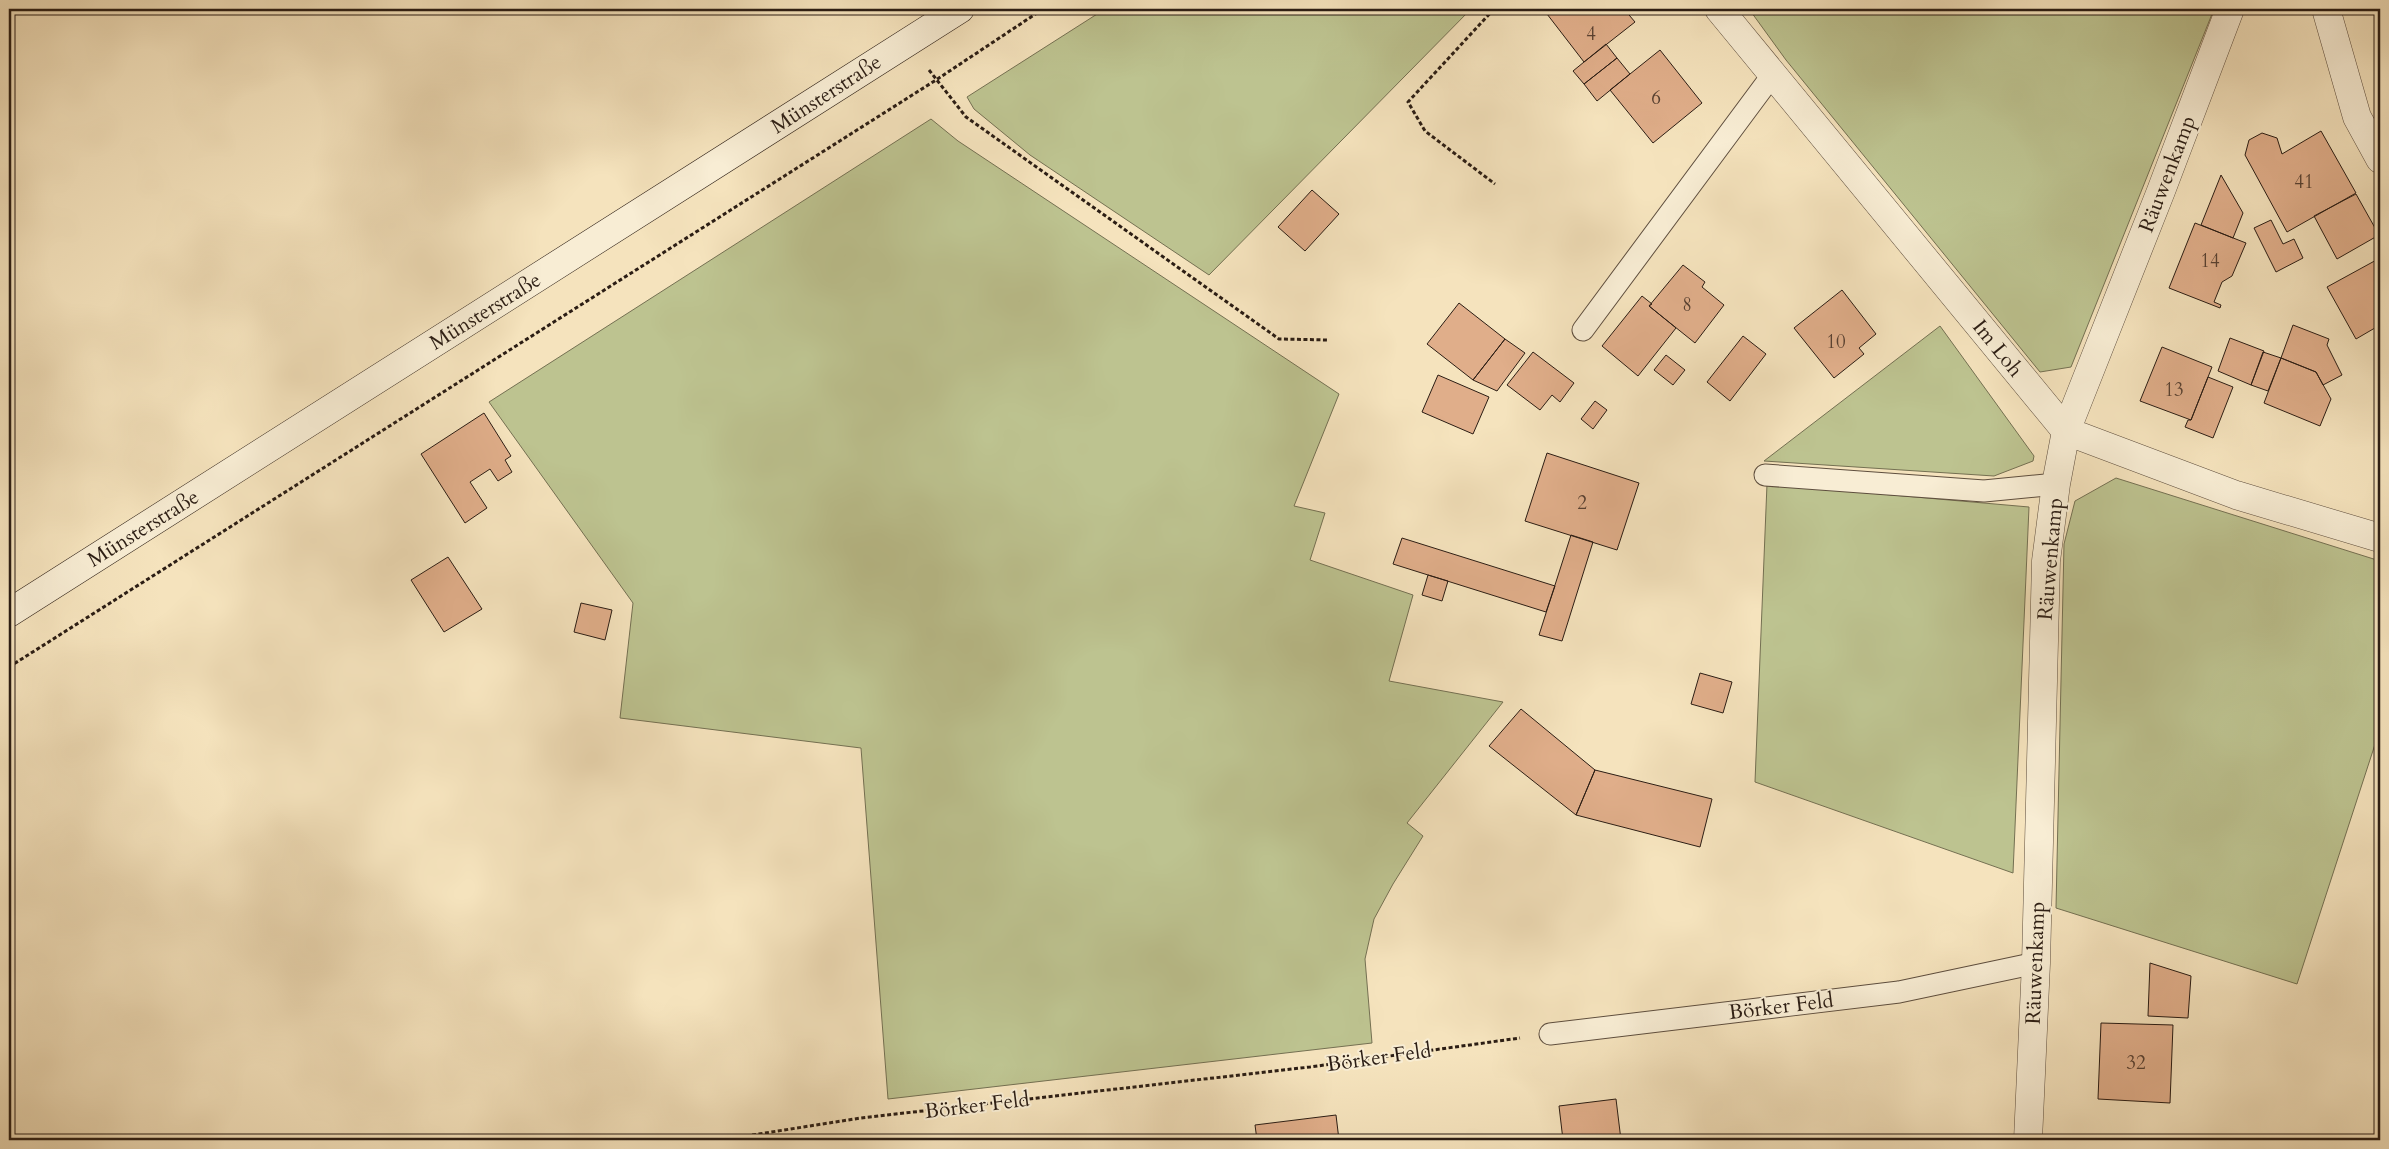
<svg xmlns="http://www.w3.org/2000/svg" width="2389" height="1149" font-family="Cardo,serif">
<rect width="100%" height="100%" fill="#f5e3bd"/>
<filter id="stains"><feTurbulence type="fractalNoise" baseFrequency=".004" numOctaves="4"/><feColorMatrix values="0 0 0 0 .2 0 0 0 0 .09 0 0 0 0 .02 0 0 0 .5 -.17"/></filter>
<radialGradient id="worn" r=".72"><stop offset=".6" stop-color="#630" stop-opacity="0"/><stop offset="1" stop-color="#630" stop-opacity=".3"/></radialGradient>
<path fill="#bdc390" stroke="#747052" d="M1105,9H1471L1209,275L1030,155L974,109L967,97Z
M1749,9H2214L2071,367L2040,372L1786,60Z
M931,119L958,141L1339,394L1294,506L1325,513L1310,560L1413,595L1389,681L1503,702L1407,823L1423,836L1393,884L1374,919L1365,959L1372,1043L888,1099L861,748L620,718L633,603L489,402Z
M1940,326L2034,456L2033,461L1994,476L1764,461Z
M2116,478L2380,561V729L2297,984L2056,908L2064,544L2075,501Z
M1767,484L2029,507L2013,873L1755,782Z"/>
<path fill="#e0ae8a" stroke="#2b1d14" d="M1553,9H1624L1635,22L1584,62L1547,14Z
M1606,44L1617,58L1584,84L1573,71Z
M1660,50L1702,103L1653,143L1610,90Z
M1617,58L1630,74L1597,101L1584,84Z
M2321,131L2356,193L2287,232L2245,155L2249,140L2262,133L2277,138L2282,154Z
M2221,175L2243,213L2233,238L2201,225Z
M1312,190L1339,214L1305,251L1278,227Z
M2356,194L2379,235L2337,259L2314,216Z
M2271,220L2283,244L2294,239L2303,258L2276,272L2254,228Z
M2195,223L2246,243L2232,276L2222,282L2214,302L2221,305L2220,308L2169,288Z
M2380,258V325L2356,339L2327,287Z
M1683,265L1705,282L1702,287L1724,305L1695,343L1649,306Z
M1842,290L1876,334L1859,348L1864,354L1834,378L1794,328Z
M1642,296L1652,304L1649,306L1676,328L1638,376L1602,346Z
M1459,303L1505,339L1473,380L1427,344Z
M2293,325L2329,339L2327,345L2342,375L2323,385L2316,372L2281,358Z
M1743,336L1766,354L1730,401L1707,382Z
M2230,338L2264,351L2251,385L2218,371Z
M1505,339L1525,353L1497,391L1473,380Z
M2162,347L2212,367L2191,420L2140,401Z
M1533,352L1574,383L1560,402L1552,395L1540,410L1507,385Z
M2263,352L2281,358L2268,391L2251,385Z
M1666,355L1685,370L1673,385L1654,370Z
M2281,358L2316,372L2331,399L2320,426L2264,403Z
M1438,375L1489,397L1473,434L1422,412Z
M2208,377L2233,387L2213,438L2185,427L2188,420H2191Z
M1595,401L1607,410L1593,429L1581,419Z
M484,413L511,456L505,460L512,472L498,481L490,469L470,482L487,508L465,523L421,454Z
M1547,453L1639,483L1617,550L1525,521Z
M1571,535L1593,542L1562,641L1539,635Z
M1402,538L1555,586L1546,612L1393,564Z
M448,557L482,609L444,632L411,580Z
M1428,575L1448,581L1442,601L1422,595Z
M581,603L612,610L605,640L574,632Z
M1700,673L1732,682L1723,713L1691,704Z
M1521,709L1595,770L1576,815L1489,746Z
M1595,770L1712,799L1700,847L1576,815Z
M2150,963L2191,976L2188,1018L2148,1016Z
M2101,1023L2173,1025L2170,1103L2098,1099Z
M1616,1099L1621,1140H1563L1559,1106Z
M1336,1115L1339,1140H1257L1255,1125Z
M2127,1136L2168,1138V1140H2127Z"/>
<g fill="none" stroke-linecap="round" stroke-linejoin="round">
<g stroke="#5e4e3e" stroke-width="23">
<path id="lane" d="M1583,330L1773,74
M1765,475L1984,491L2056,484
M1550,1034L1899,992L2036,963"/>
</g>
<g stroke="#5e4e3e" stroke-width="29">
<path id="street" d="M1719,9L2066,431L2236,495L2380,538
M2326,9L2357,117L2380,159
M2028,1140L2036,963L2046,561L2056,484L2066,431L2161,191L2230,9"/>
</g>
<g stroke="#2b1d14" stroke-width="29">
<path id="secondary" d="M9,613L960,9"/>
</g>
<path stroke="#2b1d14" stroke-width="3" stroke-dasharray="4 2.5" stroke-linecap="butt" d="M1494,9L1408,102L1425,131L1495,184
M929,70L966,117L1279,339L1329,340
M9,667L936,80L1043,9
M720,1140L861,1118L1310,1067L1520,1038"/>
<use href="#lane" stroke="#f8edd4" stroke-width="21"/>
<use href="#street" stroke="#f8edd4" stroke-width="28"/>
<use href="#secondary" stroke="#f8edd4" stroke-width="28"/>
</g>
<g text-anchor="middle" stroke-width="4" stroke-linejoin="round" paint-order="stroke">
<g font-size="19" fill="#584132">
<text x="1591" y="40">4</text>
<text x="1656" y="104">6</text>
<text x="2304" y="188">41</text>
<text x="2210" y="267">14</text>
<text x="1687" y="311">8</text>
<text x="1836" y="348">10</text>
<text x="2174" y="396">13</text>
<text x="1582" y="509">2</text>
<text x="2136" y="1069">32</text>
</g>
<g font-size="21" fill="#2b1d14" stroke="#f8edd4">
<text transform="translate(826 94) rotate(-33)" y="7">Münsterstraße</text>
<text transform="translate(2167 174) rotate(-69)" y="7">Räuwenkamp</text>
<text transform="translate(485 311) rotate(-32)" y="7">Münsterstraße</text>
<text transform="translate(1998 348) rotate(51)" y="7">Im Loh</text>
<text transform="translate(143 528) rotate(-32)" y="7">Münsterstraße</text>
<text transform="translate(2050 559) rotate(-85)" y="7">Räuwenkamp</text>
<text transform="translate(2035 963) rotate(-88)" y="7">Räuwenkamp</text>
<text transform="translate(1781 1006) rotate(-7)" y="7">Börker Feld</text>
<text transform="translate(1379 1057) rotate(-8)" y="7">Börker Feld</text>
<text transform="translate(977 1105) rotate(-7)" y="7">Börker Feld</text>
</g>
</g>
<rect width="2389" height="1149" fill="none" stroke="#f5e3bd" stroke-width="30"/>
<rect x="10" y="10" width="2369" height="1129" fill="none" stroke="#2b1d14" stroke-width="2.5"/>
<rect x="15" y="15" width="2359" height="1119" fill="none" stroke="#2b1d14"/>
<rect width="100%" height="100%" filter="url(#stains)"/>
<rect width="100%" height="100%" fill="url(#worn)"/>
</svg>
